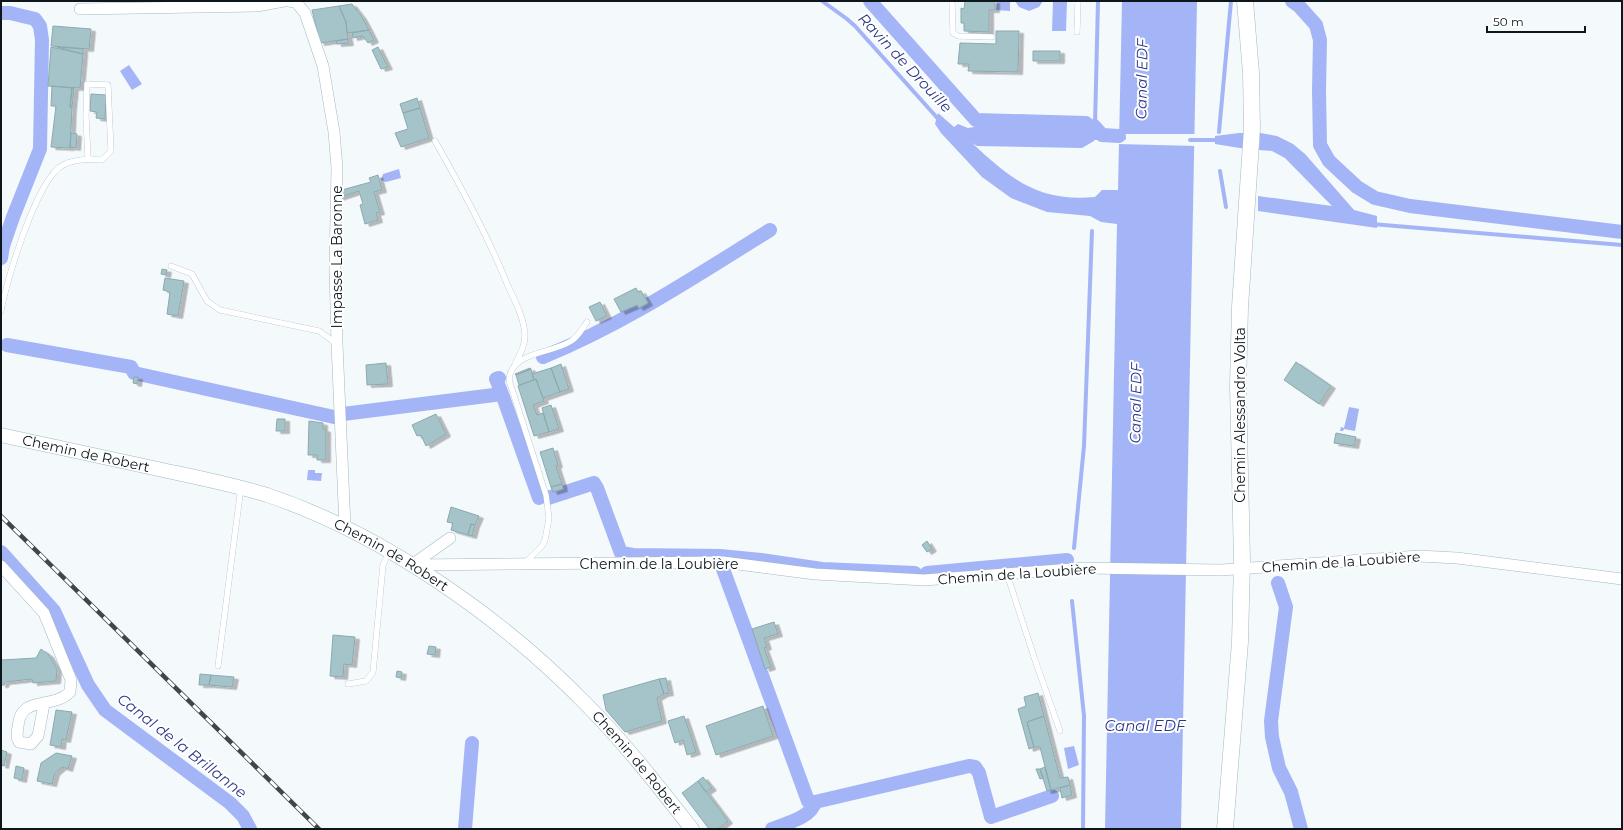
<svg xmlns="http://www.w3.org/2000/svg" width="1623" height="830" font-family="Montserrat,sans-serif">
<defs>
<filter id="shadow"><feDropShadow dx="4.5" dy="2.5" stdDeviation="0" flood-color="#0004"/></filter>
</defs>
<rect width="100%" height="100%" fill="#f4f9fc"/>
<path fill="#a3b4f7" d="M997,1H1010V11L996,10Z
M1015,1H1043L1039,7L1029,11L1019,7Z
M1053,1H1067L1066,31H1052Z
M1122,1H1197L1181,829H1105L1117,224L1101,222L1090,216L1047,212L1011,198L982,177L941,133L935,124L938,113L954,127L958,124L968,128L980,126L1083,128L1094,135V141L1082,148L977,146L972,143C1011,179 1038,202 1095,197L1102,190H1118Z
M129,65L142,84L132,90L120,71Z
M1239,133H1246V149L1215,144V136Z
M1260,133L1277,136L1293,144L1305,154L1354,210L1377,216V228L1258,211V196L1332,206L1285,158L1272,151L1259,150Z
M399,169L401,178L386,182L381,180L383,174Z
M1349,407L1359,409L1355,431L1344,429L1343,431H1340L1341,427L1344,428Z
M308,470H315V473H322L321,481L307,480Z
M1074,746L1079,765L1068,769L1064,748Z"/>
<path fill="#f4f9fc" d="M1117,134H1197V146L1117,144Z"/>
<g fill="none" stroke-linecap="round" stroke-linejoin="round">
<path stroke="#a3b4f7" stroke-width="4" d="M822,1L847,19L855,26L940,121
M1095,124L1098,1
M1219,132L1231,1
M1090,138H1124
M1190,140H1220
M1220,171L1226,207
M1372,224L1622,245
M1074,548L1084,446L1092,231
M1072,601L1084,716L1083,829"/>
<path stroke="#a3b4f7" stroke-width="14" d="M870,1L976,120L1086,123L1091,128L1094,126L1102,135L1119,136
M1292,1L1299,6L1316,25L1320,40L1319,90L1320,145L1329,161L1357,187L1375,198L1410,206L1622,232
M1,13H10L35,19L40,26L42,40L40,149L13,217L3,246L1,258
M7,345L131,367L134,373L334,417
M543,357C624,324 696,276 770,230
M502,394L539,498
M343,414L502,394L496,379L499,378
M548,498L594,483L597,488L621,553L633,555L720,556L761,560L822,569L915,573
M1,552L54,611L88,685L105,710L230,803L243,816L250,829
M723,569L808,801L815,802
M927,573L1067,560
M1278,583L1286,607L1271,721L1272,737L1279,768L1291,792L1301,829
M465,829L472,743
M772,829C786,823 811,818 815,802L969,766L975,767L979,773L991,817L1052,796"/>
</g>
<path fill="#a5c4c9" stroke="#8ba9af" filter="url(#shadow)" d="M965,1H995V10H989V32L964,31V23H961V8L964,9Z
M352,4L362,17L369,30L347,33L346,22L339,6Z
M339,6L346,22L348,39L320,43L312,10Z
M53,26L91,29L89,49L51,46Z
M369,30L374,40L368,43L363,36L353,38L352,33Z
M996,31H1019L1018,72L968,71L969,64H958L960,43L996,44Z
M348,39L349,43L337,44L336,41Z
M51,47L83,54L80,88L48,86Z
M57,47L83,49V54Z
M378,47L388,67L381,69L372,50Z
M1033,51H1060V61H1033Z
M52,86L72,88L70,107H72L70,148L51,147L56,106H51Z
M72,88H74L72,107H70Z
M91,94L106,95L105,119L96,118L97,112L90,111Z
M417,98L420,108L403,113L400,104Z
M420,108L429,138L401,147L395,133L408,129L403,113Z
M71,133L77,134L76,148L70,147Z
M378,175L382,190L374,192L380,212L376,213L378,220L365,224L360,205L363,204L359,191L338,198V191L371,182L369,178Z
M162,269L167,270L166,275L161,274Z
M165,278L184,281L178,316L167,314L170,292L163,290Z
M636,288L638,292L641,291L648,303L639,308L637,305L621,312L614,299Z
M600,302L607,316L596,321L589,307Z
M1296,362L1331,386L1319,404L1284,380Z
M386,363L388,384L367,385L366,365Z
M561,364L569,389L560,392L551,368Z
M530,368L531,369L516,375L515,374Z
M551,368L560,392L543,398L536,379L534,380L532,374Z
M531,369L534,380L519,385L516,375Z
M134,377H138L137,384L133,383Z
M536,379L544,401L533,405L537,415L543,413L549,432L534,436L518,386Z
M551,405L559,429L549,432L542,408Z
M436,414L446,434L426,446L421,435L417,436L412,425Z
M277,419H285V431H276Z
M309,421L323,423V429L326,430V460H317V455H308Z
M1336,433L1356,437L1354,446L1334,443Z
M553,448L558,465L556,466L562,484L551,487L540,452Z
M562,484L563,489L553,492L551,487Z
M451,507L479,516L475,525L471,524L468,535L451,530L453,523L447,522Z
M471,524L475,525L472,536L468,535Z
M927,541L932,549L927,552L922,545Z
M774,622L778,634L764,638L767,647L764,648L771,667L765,669L752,629Z
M333,635L355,637L352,665L344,664L343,677L330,676Z
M429,646L436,647L435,655L427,654Z
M41,649L49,655L57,669L56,681L33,683L32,679L5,682L4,685H1V660L36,658Z
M397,671L402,672L401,678L396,677Z
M200,674L211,675L209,685H199Z
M211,675L234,677L232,687L209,685Z
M666,678L669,693L664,694L659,679Z
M659,679L664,694L657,698L662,721L625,732L606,710L603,695Z
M1038,693L1044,716L1027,722L1034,747L1029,749L1018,709L1026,706L1024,697Z
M763,706L773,736L716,755L706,726Z
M56,710L72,712L66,740L62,739L61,747L50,745Z
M684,716L696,752L687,755L683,740L675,743L668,721Z
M1044,716L1060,778L1068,777L1070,785L1051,790L1040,747H1034L1027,722Z
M1,750L7,752L4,766L1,765Z
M56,753L72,756L68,769L62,767L55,773L52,784L37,781L41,763Z
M16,766L24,768L22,780L14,778Z
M1045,767L1051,790L1047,791L1040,769Z
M1036,769H1040L1043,778L1040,779Z
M703,777L712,788L706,792L698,781Z
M698,781L728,821L718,829H709L682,793Z
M1070,785L1072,795L1062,798L1060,788Z"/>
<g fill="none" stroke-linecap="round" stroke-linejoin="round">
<g stroke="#a0bac7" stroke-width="6">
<path id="service" d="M952,1L953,33L958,36L992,37
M1077,32L1078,1
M435,141C462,189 487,234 508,286C515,301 524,318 525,335C525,346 520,354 515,364
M171,266L192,274L207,301L220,310L319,331L337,344
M1,311C6,282 37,178 63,165C74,159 90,159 102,160L111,151L108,85L87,84L86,116L88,159
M525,563L542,546L545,540L549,518L546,495L509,380C511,351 552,354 571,341C578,337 582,329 587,322
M1007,574L1035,660L1060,731
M218,666L241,487
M348,684L366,681L373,672L383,565L389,552"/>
</g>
<g stroke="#a0bac7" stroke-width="12">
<path id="minor" d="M288,1L296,2L305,13L323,66L334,132L337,168L335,268L337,344L345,527
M80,9L257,6L284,1
M412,565L723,562L815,574L924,580L1085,568L1221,570L1419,556L1457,558L1622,579
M412,565L450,538
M1,566L44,613L71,680L70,692C53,710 20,694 18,727C17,732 16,737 19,742L31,744L38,736L44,704"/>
</g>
<g stroke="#a0bac7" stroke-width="15">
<g id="tertiary">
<path id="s1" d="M1,435C53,446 106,458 158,469C195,477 231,484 267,495C381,533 501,617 585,703C624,742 658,786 692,829"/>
</g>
</g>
<g stroke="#a0bac7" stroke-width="17">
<path id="secondary" d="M1225,829L1240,642L1242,561L1238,386L1240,307L1252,128L1251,73L1245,1"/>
</g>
<use href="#service" stroke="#fff" stroke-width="5.5"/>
<use href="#minor" stroke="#fff" stroke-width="11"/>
<use href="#tertiary" stroke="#fff" stroke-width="14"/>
<use href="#secondary" stroke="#fff" stroke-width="16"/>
<g stroke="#3e474c" stroke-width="4.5">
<path id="rail" d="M1,516L319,829"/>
</g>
<use href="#rail" stroke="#fff" stroke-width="3" stroke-dasharray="9" stroke-linecap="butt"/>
</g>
<g text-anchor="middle" stroke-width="4" stroke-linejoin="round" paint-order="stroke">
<g font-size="14" fill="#0c161b" stroke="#fff">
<text transform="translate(337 257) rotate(-90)" y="5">Impasse La Baronne</text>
<text transform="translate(1240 415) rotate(-90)" y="5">Chemin Alessandro Volta</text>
<text dy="5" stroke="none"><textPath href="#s1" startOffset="87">Chemin de Robert</textPath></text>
<text dy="5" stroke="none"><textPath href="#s1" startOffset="411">Chemin de Robert</textPath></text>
<text transform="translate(1341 562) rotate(-4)" y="5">Chemin de la Loubière</text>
<text x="659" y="569">Chemin de la Loubière</text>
<text transform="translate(1017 574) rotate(-4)" y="5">Chemin de la Loubière</text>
<text dy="5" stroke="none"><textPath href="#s1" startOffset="735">Chemin de Robert</textPath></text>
</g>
<g font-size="15" font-style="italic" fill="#2d3985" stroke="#fff">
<text transform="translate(905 63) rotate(47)" y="5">Ravin de Drouille</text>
<text transform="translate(1142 79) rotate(-89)" y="5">Canal EDF</text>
<text transform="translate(1136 403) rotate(-89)" y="5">Canal EDF</text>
<text x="1145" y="731">Canal EDF</text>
<text transform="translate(182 746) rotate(38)" y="5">Canal de la Brillanne</text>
</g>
</g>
<rect width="1623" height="830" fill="none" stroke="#0c161b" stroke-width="4"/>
<path d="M1487 26v6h98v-6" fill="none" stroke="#0c161b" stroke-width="2"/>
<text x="1493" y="26" font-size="12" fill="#0c161b" stroke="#ffffff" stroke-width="3" paint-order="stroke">50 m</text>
</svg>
